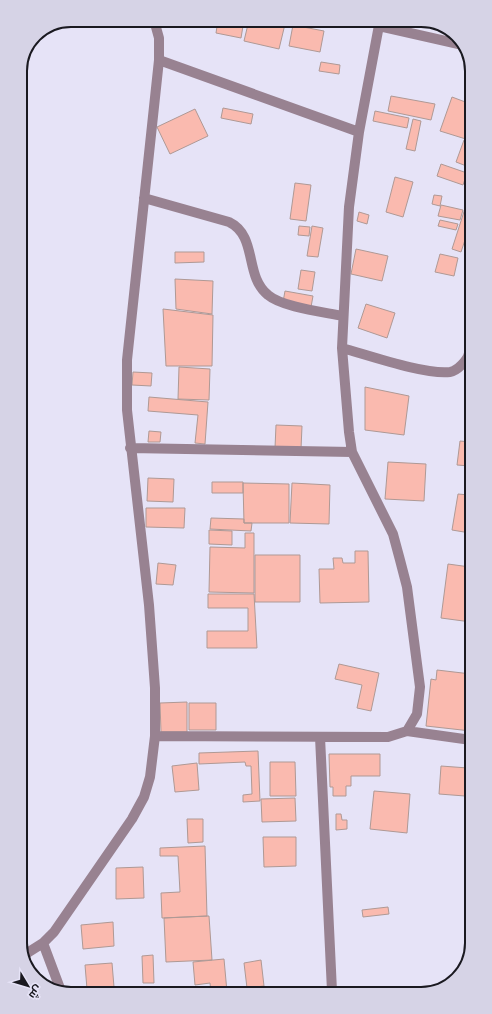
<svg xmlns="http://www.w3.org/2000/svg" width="492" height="1014" font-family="'IBM Plex Sans',Cairo,sans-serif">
<rect width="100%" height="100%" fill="#e6e3f7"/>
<path fill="#fabaaf" stroke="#af9995" d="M218,20H244L241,38L216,33Z
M249,20H286L279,49L244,41Z
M293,25L324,31L320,52L289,46Z
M321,62L340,65L339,74L319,71Z
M391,96L435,104L431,120L388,111Z
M452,97L468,103L469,140L440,131Z
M223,108L253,114L251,124L221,118Z
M195,109L208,136L170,154L157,127Z
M375,111L409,118L407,128L373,121Z
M413,119L421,121L415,151L406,149Z
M464,140L469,142V167L456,162Z
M441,164L467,173L463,185L437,176Z
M395,177L413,182L403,217L386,212Z
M295,183L311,185L306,221L290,219Z
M434,195L442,196L440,206L432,204Z
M469,196V228L461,252L452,249Z
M441,205L463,210L460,220L438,216Z
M359,212L369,215L367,224L357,221Z
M440,220L458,224L456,230L438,226Z
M299,226L310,227L309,236L298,235Z
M312,226L323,228L318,257L307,256Z
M356,249L388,256L382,281L351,274Z
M175,252H204V262L175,263Z
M440,254L458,258L454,276L435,272Z
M301,270L315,272L312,291L298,289Z
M175,279L213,281L212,314L176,309Z
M285,291L313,296L311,307L283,302Z
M366,304L395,313L387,338L358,328Z
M163,309L213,315L212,366H166Z
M179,367L210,369L209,400L178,399Z
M133,372L152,373L151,386L132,385Z
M365,387L409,396L404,435L365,430Z
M149,397L208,402L205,444L195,443L198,415L148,411Z
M276,425L302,426L301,449L275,448Z
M149,431L161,432L160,442H148Z
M460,441L470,442V466L457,465Z
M388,462L426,464L424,501L385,499Z
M148,478L174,479L173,502L147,501Z
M212,482H243V493H212Z
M243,483L289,484V523H244Z
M292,483L330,485L329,524L290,523Z
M458,494L469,495L466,515L470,516V533L452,530Z
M146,508H185L184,528L146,527Z
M211,518L244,519V523H252L251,531L210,529Z
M209,530L232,531V545L209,544Z
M245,533H254V593L209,592L210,547L245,548Z
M355,551H368L369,602L320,603L319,569H334L333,558H342L343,563H355Z
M255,555H300V602H255Z
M158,563L176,565L173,585L156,584Z
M448,564L470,567L471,622L441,618Z
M208,594H254L257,648H207V631H248V608H208Z
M339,664L379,673L371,711L357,708L362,685L335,679Z
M437,670L471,674V731L426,726L431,679L436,680Z
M187,702V732H161L160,703Z
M189,703H216V730H189Z
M258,751L260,801L243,802V795L252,794L251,766H246L245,762L199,764V753Z
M329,754H380V776H351V786H346V796H333V787H330Z
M270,762H295L296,796H270Z
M197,763L199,790L175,792L172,766Z
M441,766L468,768L465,796L439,794Z
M374,791L410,794L407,833L370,829Z
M295,798L296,821L262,822L261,799Z
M336,814H341L342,820H347V829L336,830Z
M187,819H203V842L188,843Z
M263,837H296V866L264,867Z
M205,846L207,916L162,918L161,893L180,892L178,856H160V848Z
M143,867L144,898L116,899V868Z
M388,907L389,914L363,917L362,910Z
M209,916L212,960L166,962L164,918Z
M113,922L114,946L83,949L81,925Z
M153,955L154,983H143L142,956Z
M224,959L227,992H211L210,983L195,985L193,962Z
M261,960L264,986L247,988L244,963Z
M112,963L114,987L87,989L85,965Z"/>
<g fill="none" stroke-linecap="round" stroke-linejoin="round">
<path stroke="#988291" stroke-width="10" d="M379,26L463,45
M159,60L359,132
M144,198L229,222C258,236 244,276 268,295C282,307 323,312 342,316
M342,348C368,355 425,375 450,372C457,371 468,360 469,353
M130,448L352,452
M407,731L471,740
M155,736L388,737L407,731L417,714L420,687L407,587L400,560L393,534L352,452L349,432L342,348L349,207L359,132L380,20
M320,737L332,991
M43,943L61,991
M24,955L43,943L54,932L132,819L144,797L150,777L155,736V688L149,605L127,410V360L159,60V38L154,20"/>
</g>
<path d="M0 0H492V1014H0ZM71 27H421A44 44 0 0 1 465 71V943A44 44 0 0 1 421 987H71A44 44 0 0 1 27 943V71A44 44 0 0 1 71 27Z" fill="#d6d3e6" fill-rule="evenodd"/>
<path fill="none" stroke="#1a1920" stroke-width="2" d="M71 27H421A44 44 0 0 1 465 71V943A44 44 0 0 1 421 987H71A44 44 0 0 1 27 943V71A44 44 0 0 1 71 27Z"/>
<g transform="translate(28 986) rotate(128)" stroke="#e6e3f7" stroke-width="3" paint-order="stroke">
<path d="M0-3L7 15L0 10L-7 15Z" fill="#1a1920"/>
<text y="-6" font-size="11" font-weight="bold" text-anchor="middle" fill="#1a1920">ش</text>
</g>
</svg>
